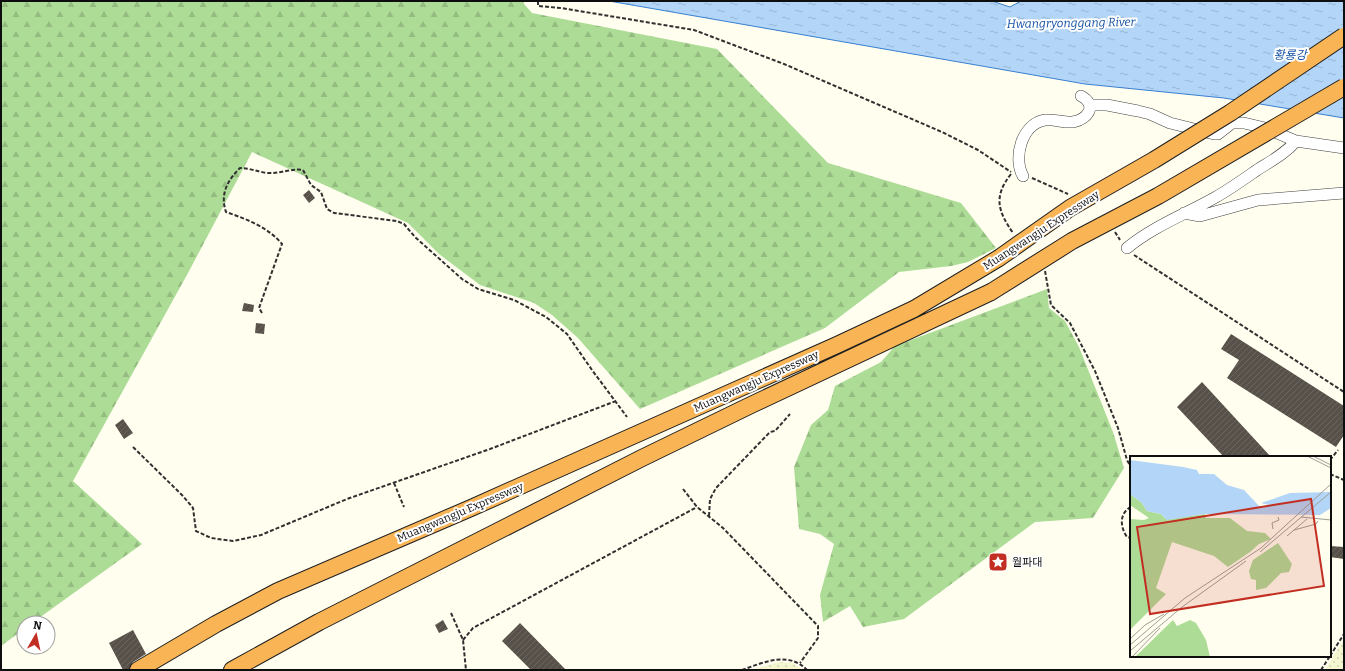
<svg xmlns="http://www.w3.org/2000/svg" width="1345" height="671" font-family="Bitter,'Noto Sans KR',serif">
<defs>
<pattern id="farmland-dots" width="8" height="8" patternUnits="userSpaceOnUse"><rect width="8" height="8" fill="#f4f6cf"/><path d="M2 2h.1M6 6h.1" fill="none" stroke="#d0d2b1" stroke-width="1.8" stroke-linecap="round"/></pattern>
<pattern id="forest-firs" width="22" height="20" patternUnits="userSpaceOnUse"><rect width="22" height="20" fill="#addc97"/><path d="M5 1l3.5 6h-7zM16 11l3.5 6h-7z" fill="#94bc81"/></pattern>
<pattern id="water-ripples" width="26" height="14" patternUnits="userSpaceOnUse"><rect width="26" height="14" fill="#b3d5f8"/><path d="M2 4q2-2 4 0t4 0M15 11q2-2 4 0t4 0" fill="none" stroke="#99b6d3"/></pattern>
<pattern id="building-hatch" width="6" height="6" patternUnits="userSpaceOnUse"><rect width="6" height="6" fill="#57514a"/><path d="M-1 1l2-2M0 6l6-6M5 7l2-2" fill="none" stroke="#6a6560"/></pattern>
</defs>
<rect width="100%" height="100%" fill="#fffeef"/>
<path fill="url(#farmland-dots)" d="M1344,640V670H1325L1336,652Z
M779,662L793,663L803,670H751Z"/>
<path fill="url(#forest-firs)" d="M1,1H524V4L532,13L717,49L828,163L961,203L996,248L968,262L951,266L899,272L825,328L640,409L578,338L552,315L534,303L480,285L439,254L408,223L252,152L188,273L73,481L142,544L32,623H24V629L1,646Z
M1047,289L1049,308L1065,321L1079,347L1113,432L1124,468L1093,518L1035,522L904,619L863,627L850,606L823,622L820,595L834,544L820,534L799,529L794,467L811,425L828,410L835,386L881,362L895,346Z"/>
<path fill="url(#water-ripples)" stroke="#3880d1" d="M609,1H992L1010,7L1021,1H1344V118L1224,98L1085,84Z"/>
<path fill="url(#building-hatch)" d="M309,190L315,198L309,203L303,195Z
M244,303L254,305L253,312L242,311Z
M256,323L265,324L264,334L255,333Z
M1231,334L1344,406V435L1336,447L1227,378L1239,360L1221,349Z
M1202,382L1271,457H1224L1177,407Z
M123,419L133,433L124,439L115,425Z
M1330,546L1344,547V559L1330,557Z
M443,620L448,629L439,633L435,625Z
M520,623L566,670H531L502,641Z
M133,630L146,654L133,662L129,670H123L109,643Z"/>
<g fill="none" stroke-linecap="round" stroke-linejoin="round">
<g stroke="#414141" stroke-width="12">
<path id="minor" d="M1091,105H1107L1138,111L1150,114L1170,123L1214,134H1218L1232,123H1244L1265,128L1296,141L1344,148
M1023,176C1013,159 1021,124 1045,120C1054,119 1064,123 1073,122C1088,119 1098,105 1081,96
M1184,213L1200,216L1258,200L1344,193
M1127,248C1154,226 1186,214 1216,197C1230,189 1244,179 1257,170C1271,161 1285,154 1296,141"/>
</g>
<g stroke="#1f1f1f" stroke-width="18">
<path id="highway" d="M138,670L216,624L278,591L471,508L837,345L914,309L999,258
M232,670L319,622L642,458L751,405L991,292"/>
</g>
<path stroke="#303030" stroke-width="2" stroke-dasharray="4 2" stroke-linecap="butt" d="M538,1V6L561,8L694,30L784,64L942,132L978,150L1011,172
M1011,174C993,197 998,211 1013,233
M1032,178L1068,194
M1115,232L1120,240
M1134,255L1344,392
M1045,271L1051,305L1070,323L1095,371L1118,428L1127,460L1131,467
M262,313L259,308L282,244C268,227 246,219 226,212C220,194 227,181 240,168C250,168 258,172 268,173C280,174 291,168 303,170L311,185L321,192L327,209L334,213L397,221L404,224L415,237L462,279L478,289L514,300L546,317L567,334L592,370L627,417
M133,447L183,496L193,508L196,531L211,538L233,541L261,535L347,499L490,449L616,401
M1330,460L1338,450
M1330,474L1344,480
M394,483L404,507
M683,489L697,507L723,528L818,626V638L800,663
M1131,507C1119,513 1120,527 1127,537L1131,538
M709,516L710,499L716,488L770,432L775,431L790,414
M451,613L463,640L466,670
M463,640L473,628L697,507
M1330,656L1344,634
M742,670C764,662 789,651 807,670
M1321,670L1330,656"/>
<use href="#minor" stroke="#fff" stroke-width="11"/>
<use href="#highway" stroke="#f8b455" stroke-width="16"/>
<g stroke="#1f1f1f" stroke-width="18" stroke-linecap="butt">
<path id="highway-bridge" d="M999,258L1070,208L1154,160L1230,113L1344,36
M991,292L1072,241L1158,196L1344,87"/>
</g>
<use href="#highway-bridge" stroke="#f8b455" stroke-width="16"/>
</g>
<defs>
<g id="sight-square" transform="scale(1)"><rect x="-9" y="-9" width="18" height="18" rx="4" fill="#c22f22" stroke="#fff"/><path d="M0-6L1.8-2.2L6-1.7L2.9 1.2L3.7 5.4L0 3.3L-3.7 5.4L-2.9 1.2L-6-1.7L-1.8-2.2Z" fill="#fff"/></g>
</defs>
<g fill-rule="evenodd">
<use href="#sight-square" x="998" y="562"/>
</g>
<g text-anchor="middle" stroke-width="4" stroke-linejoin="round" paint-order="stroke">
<g font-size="11" fill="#0e0e0e" stroke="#fff">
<text transform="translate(1041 230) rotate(-33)" y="4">Muangwangju Expressway</text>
<text transform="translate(756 381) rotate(-24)" y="4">Muangwangju Expressway</text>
<text transform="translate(460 512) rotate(-23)" y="4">Muangwangju Expressway</text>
</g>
<g font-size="11" fill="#0e0e0e" stroke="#fff" text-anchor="start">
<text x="1012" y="566">월파대</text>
</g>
<g font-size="12" font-style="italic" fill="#1452a4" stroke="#fff">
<text transform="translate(1071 23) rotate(-1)" y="4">Hwangryonggang River</text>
<text x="1290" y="59">황룡강</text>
</g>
</g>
<g transform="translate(1130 456)">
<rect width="201" height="201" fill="#fffeef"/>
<path d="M0,38L12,47L17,55L31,58L36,63L75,58L76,62H100L117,75L135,77L141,83L129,88L120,96L98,111L84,100L42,86L26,132L36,138L0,174V63L14,64L19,62L0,49ZM148,87L162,108L159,116L151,117L136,132L126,134V124L121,123L119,115L123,104ZM43,164L47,170L60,164L66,167L76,184L80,201H5Z" fill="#addc97"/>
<path d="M0,4L53,11L67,14L69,18H84L97,29L114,34L129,50L137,51L139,49L131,47L160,37L201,36V52L190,59L74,58L37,64L31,58L17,55L12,47L0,38Z" fill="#b3d5f8"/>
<path fill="none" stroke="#9f9e95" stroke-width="1" d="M177,0L201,12M183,0L201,9M171,61L201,64M143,73L142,67L149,64L148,61M164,74L186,68L188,65M157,80L177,63M130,96L201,36M0,183L15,169L34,158M0,189L55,142L131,92L201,28M0,195L52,151L116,105M2,201L30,172"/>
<path fill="#c22f22" fill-opacity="0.15" stroke="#c22f22" stroke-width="2" d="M181,43L194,130L20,158L7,71Z"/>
<rect width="201" height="201" fill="none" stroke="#0e0e0e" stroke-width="2"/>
</g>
<rect width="1345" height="671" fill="none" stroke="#0e0e0e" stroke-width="4"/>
<g transform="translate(36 635) rotate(9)"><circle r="19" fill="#ffffff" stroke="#9f9f9f"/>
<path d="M0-3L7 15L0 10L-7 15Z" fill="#c22f22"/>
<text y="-6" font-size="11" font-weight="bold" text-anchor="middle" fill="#0e0e0e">N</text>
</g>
</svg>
